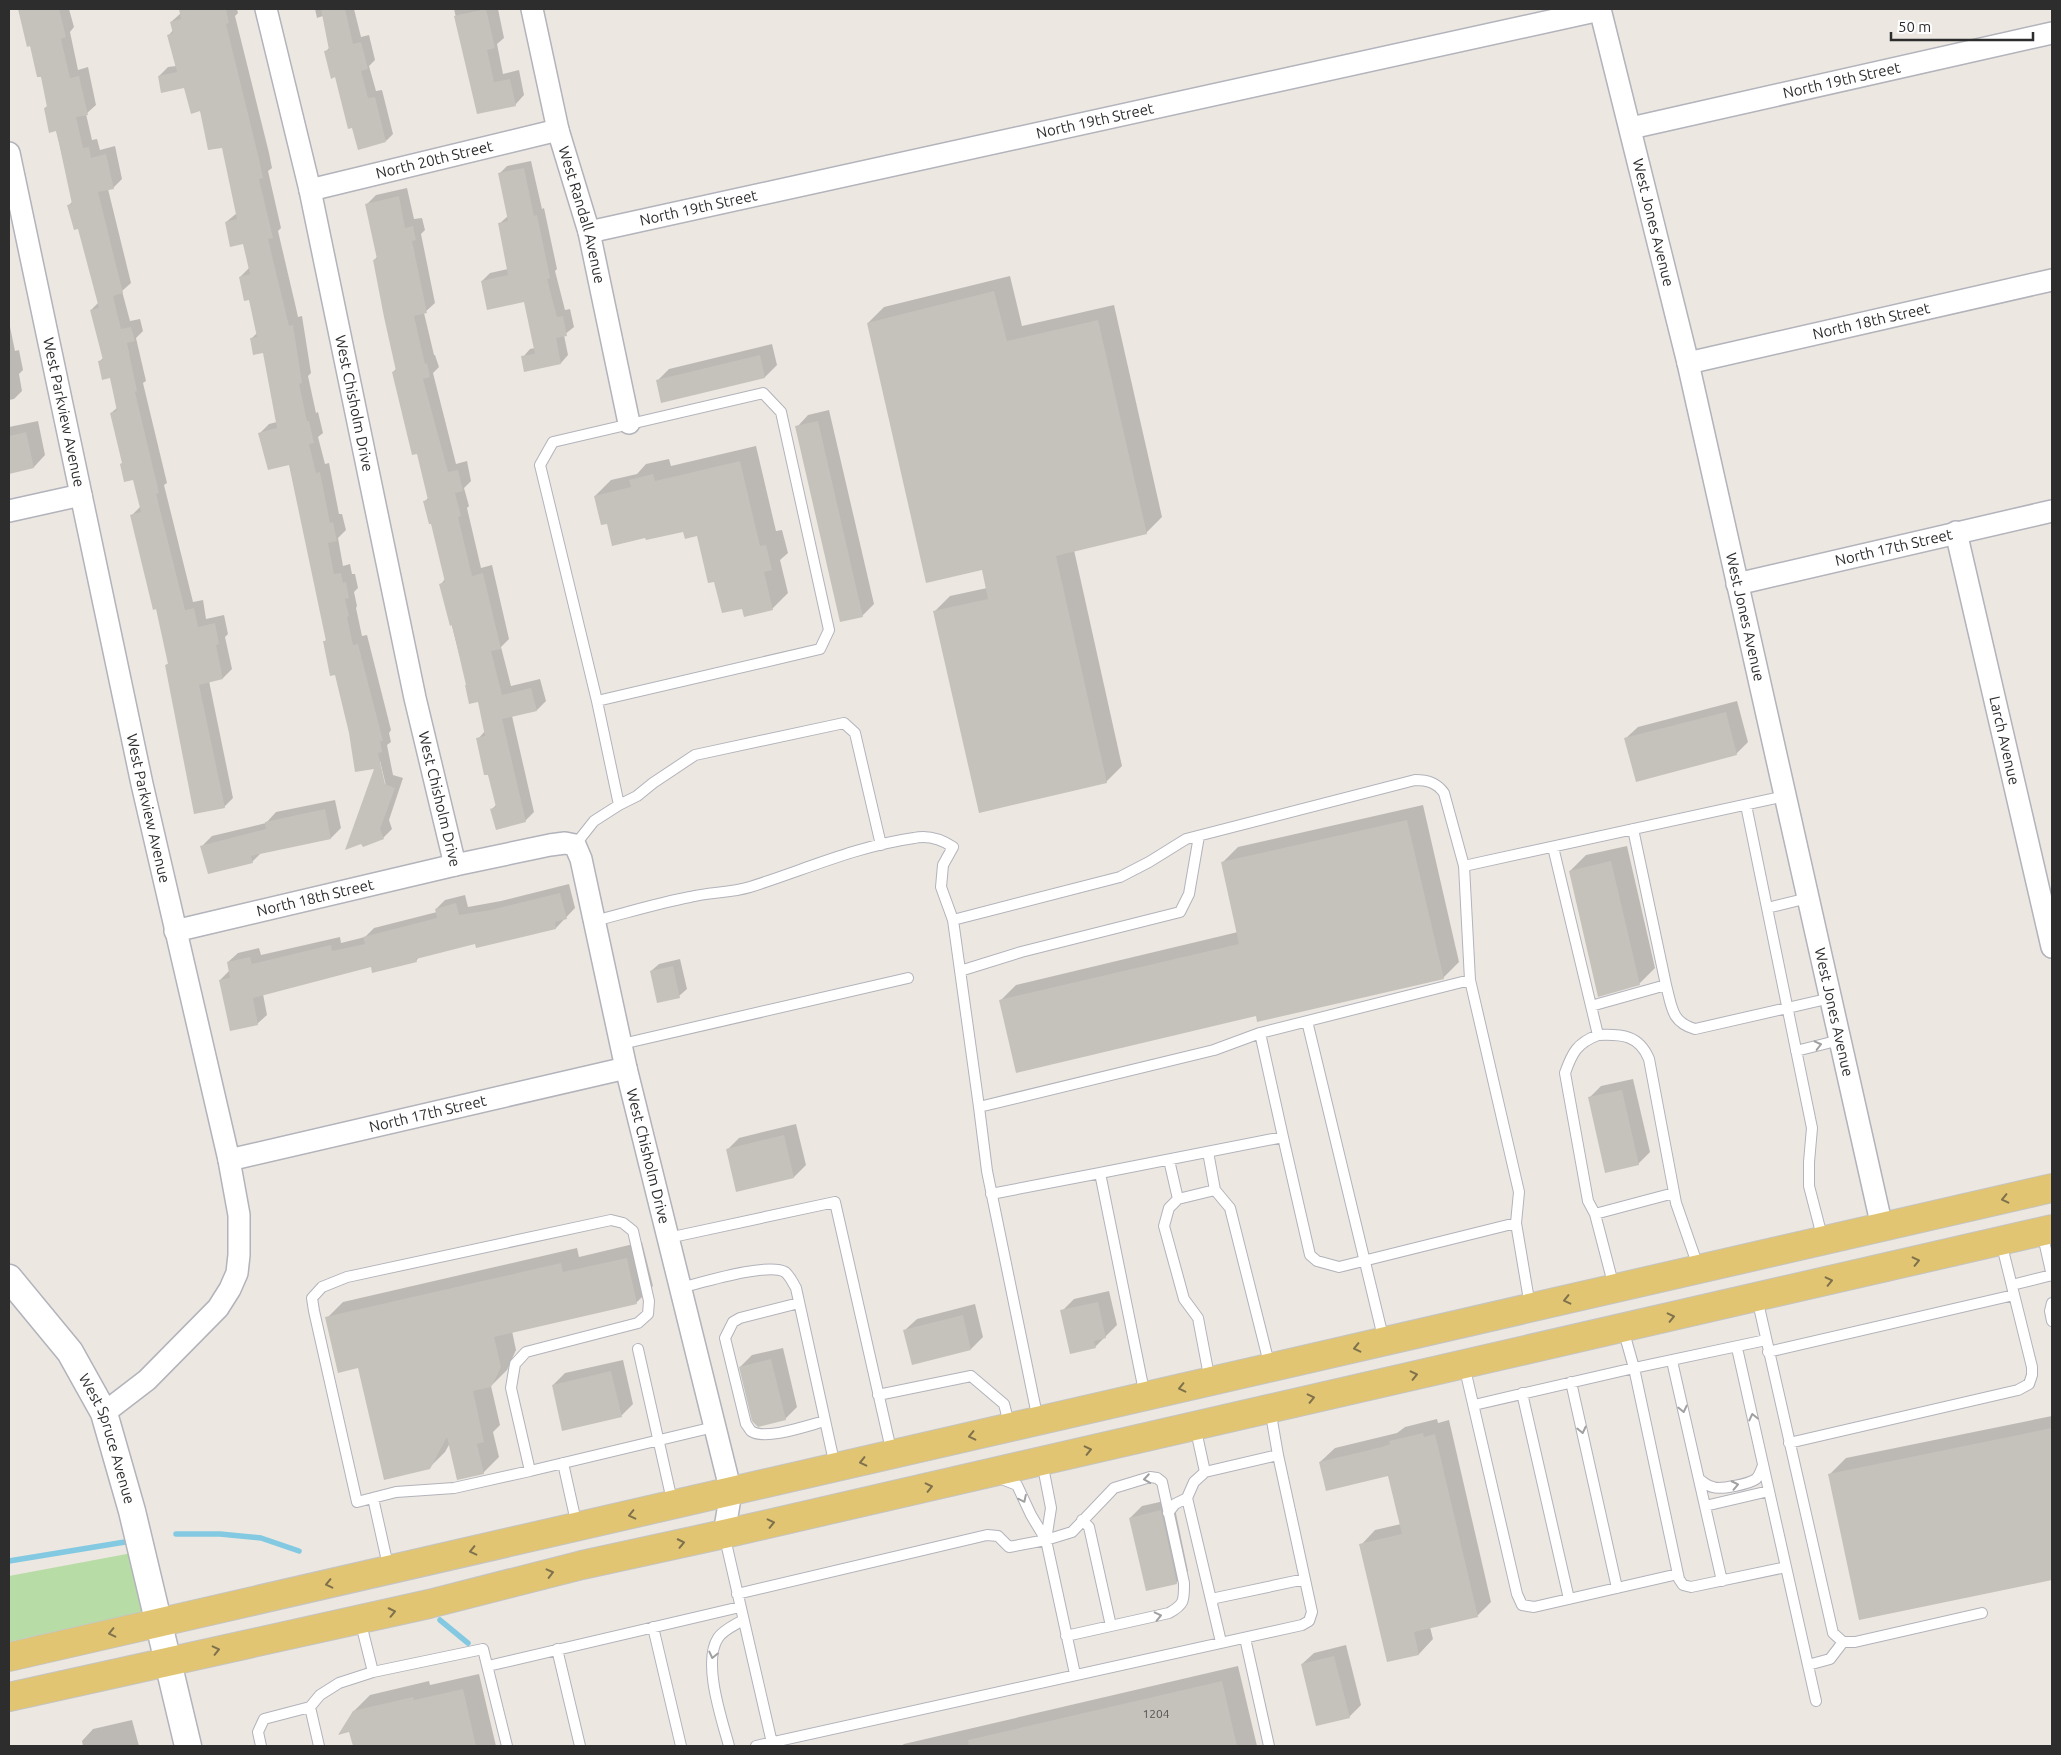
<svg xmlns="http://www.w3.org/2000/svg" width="2061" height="1755" font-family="Ubuntu,sans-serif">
<rect width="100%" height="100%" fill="#ece7e1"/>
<path fill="#b8dca5" d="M132,1553L146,1611L9,1642V1576Z"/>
<path fill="#0003" fill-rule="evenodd" d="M19,9H69L74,27L70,32L78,70L88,67L96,105L86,114L92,140L97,139L100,150L115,146L122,179L113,188L108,189L131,283L122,291L130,321L140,319L143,331L136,338L146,381L143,383L167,483L164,485L193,602L203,600L206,619L224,615L228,634L225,637L232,669L223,678L209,681L233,798L224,807L166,665L169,663L157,607L132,515L141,506L134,479L123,462L111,413L118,407L111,377L99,362L103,358L91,310L99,302L79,228L69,205L73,201L56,130L45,108L48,105L42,75L31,45L28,46Z
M180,9H237L238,13L235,16L269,153L272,168L268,171L281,228L278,231L296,308L298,317L302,316L311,373L308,376L316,413L318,412L323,433L318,437L325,464L329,463L339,514H342L346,530L338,538L343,566L350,564L352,574H355L358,588L354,592L357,606L356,608L362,636L367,635L391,730L389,733L391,742L387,745L393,775L403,778L389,820L392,829L383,838L364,846L376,767L350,733L336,673L324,642L327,639L289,463L260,433L269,424L277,422L264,351L252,338L257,333L250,298L240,277L249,268L244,243L226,222L237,213L223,146L201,110L185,87L159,76L168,67L176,66L169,35L173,30L171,22L181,13ZM380,761L387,790H385L380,768Z
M315,9H354L361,37L369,35L375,60L369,66L376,91L382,90L393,134L386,141L325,52L330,47L323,16L317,18Z
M454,9H498L504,38L497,44L503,74L519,70L524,95L515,105L478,113Z
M531,161L542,209L544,208L557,269L555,271L565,310L570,309L574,327L564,335L568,355L561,363L523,357L530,349L535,348L525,301L482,281L490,273L508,269L499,224L508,216L499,174L507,166Z
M407,188L414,219L422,218L425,230L421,234L435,303L424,313L434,355H435L439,367L433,373L456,464L467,461L471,481L464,488L469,506L467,508L481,568L492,565L509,639L501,647L511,686L540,679L546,701L537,710L512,716L534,812L525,821L492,809L497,804L478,739L485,731L479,700L467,684L441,584L445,579L432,522L424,502L429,497L418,452L393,372L397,368L374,260L378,256L367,204L376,195Z
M1010,276L1022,326L1114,305L1162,517L1146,533L1074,550L1122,766L1106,782L934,612L950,596L987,588L983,569L868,323L884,307Z
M9,322L15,351L19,350L23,370L19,374L22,391L14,399L9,400Z
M772,344L777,365L765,377L662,402L657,381L669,369Z
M829,410L874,604L862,616L797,427L808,415Z
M38,421L45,455L34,467L9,473V427Z
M756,446L776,531L782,530L788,553L780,560L788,593L772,609L743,607L715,580L698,535L684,530L646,536L608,522L595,496L611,480L637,474L646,464L669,459L671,466Z
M1737,701L1748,742L1736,754L1626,738L1638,727Z
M335,800L341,828L331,838L261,853L252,862L202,846L212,836L266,823L276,812Z
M1423,805L1459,962L1443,978L1257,1015L1000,1001L1016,985L1238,932L1222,863L1238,847Z
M1627,846L1655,968L1639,984L1570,871L1586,855Z
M569,884L575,908L556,928L476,943L420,956L416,961L372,966L263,994L267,1015L257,1024L220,980L230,970L228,962L238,953L259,948L261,955L340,937L341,943L365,937L374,928L437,912L436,909L445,900L465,895L468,907L501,901Z
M680,959L687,989L679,996L651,971L659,964Z
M1633,1079L1650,1152L1638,1164L1589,1098L1601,1086Z
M796,1124L806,1165L794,1177L737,1191L727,1150L739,1138Z
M642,1242L653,1286L637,1302L512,1331L516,1350L507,1370L491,1386L500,1425L493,1432L499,1457L483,1473L450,1443L445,1452L429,1468L327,1318L343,1302L577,1248L579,1257Z
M1109,1291L1117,1325L1095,1347L1062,1311L1074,1299Z
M975,1304L983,1337L971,1349L905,1330L917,1319Z
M783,1348L797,1407L785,1419L740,1367L752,1355Z
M623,1360L633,1404L621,1416L553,1385L565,1373Z
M2052,1416V1579L1860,1618L1830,1474L1846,1458Z
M1437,1419L1438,1423L1449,1420L1491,1602L1477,1616L1430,1627L1433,1639L1419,1654L1388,1661L1361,1545L1375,1530L1401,1524L1389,1474L1320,1462L1335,1448L1397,1433L1405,1427Z
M1173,1499L1188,1571L1176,1583L1130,1518L1142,1506Z
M1346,1645L1361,1705L1349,1717L1302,1664L1314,1653Z
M1238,1666L1257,1746H901L904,1744Z
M479,1674L496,1746H354L350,1731L354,1711L370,1695L429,1681L430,1685Z
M132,1720L139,1746H83L82,1741L93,1729Z"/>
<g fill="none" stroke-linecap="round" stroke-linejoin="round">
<path stroke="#82c9e1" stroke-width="5.5" d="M176,1534H220L261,1538L299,1551
M9,1561L125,1542
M440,1620L468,1643"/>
</g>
<path fill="#c5c2bc" d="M18,9H59L66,37L61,39L70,78L79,76L88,115L76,117L83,148L89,147L91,158L106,154L114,189L98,192L123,293L113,296L121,329L131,327L135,341L127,343L137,391L135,392L159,493L156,494L185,610L194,608L198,627L215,623L219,644L216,645L223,679L199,685L225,808L194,814L165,665L168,664L156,609L153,610L130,515L141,512L133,480L124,482L120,464L122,463L110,413L117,411L110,378L102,380L98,361L103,360L90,310L99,308L78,229L74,230L67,205L72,204L59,143L56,131L49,133L44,108L47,107L41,77H37L30,46L27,47Z
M179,9H226L229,23L226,24L260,163L263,178L259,179L273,238L268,239L287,318L289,326L293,325L302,383L299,384L307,421H309L314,443L309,444L316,473L320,472L330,523L333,522L337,541L328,543L334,574L341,573L343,583L346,582L349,598L345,599L349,616L347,617L353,645L358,644L383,741H380L382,752L378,753L385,784L395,788L380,829L384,839L363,847L361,844L345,850L374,769L355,772L349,733L335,675L330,676L323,641H326L289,465L268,470L258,433L277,428L263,353L253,355L250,338L257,337L249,300L244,301L239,277L250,274L243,244L230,247L225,222L237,219L222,148L208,150L200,111L191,114L184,88L161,93L158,76L177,72L167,35L173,33L170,22L181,19Z
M321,9H345L353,44L361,42L368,69L361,71L368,98L375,97L386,142L358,150L352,128L348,129L335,77L331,79L324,51L329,50Z
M486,9L495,48L487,50L494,82L510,79L516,106L477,114L454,16Z
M524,168L534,216L537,215L550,278L547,279L557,317L563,316L567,336L556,338L561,364L524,372L521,356L535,354L524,302L487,310L481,281L508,275L498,223L508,221L498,173Z
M399,196L405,228L413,226L416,240L412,241L427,313L414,316L425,364L427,363L430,377L423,379L448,472L458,470L463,491L455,493L461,516L458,517L472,576L483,573L501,649L491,651L502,695L531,688L537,711L502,719L526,822L496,830L490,809L496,807L488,775H484L476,738L485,736L478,702L469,704L465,685H466L452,625L450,626L439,584L445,582L431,524H429L423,501L428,500L417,454L412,455L392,372L396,371L384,317L373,260L377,259L365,204Z
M994,291L1007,341L1098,320L1147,534L1056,556L1107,783L979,813L933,611L988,599L982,570L926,583L867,323Z
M760,355L765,378L661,403L656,380Z
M818,421L863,617L840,622L795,426Z
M26,432L34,468L9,474V436Z
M740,461L760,546L766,545L772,570L764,572L773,610L744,617L742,609L722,613L714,582L708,583L697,536L685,539L683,532L646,540L645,538L612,546L607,524L601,525L594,496L631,487L629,480L653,474L655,481Z
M1726,712L1737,755L1636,782L1624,738Z
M325,809L331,839L251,856L253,863L208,874L200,846L266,829L265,822Z
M1407,820L1444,979L1257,1022L1256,1016L1016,1073L999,1000L1239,944L1221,862Z
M1611,861L1640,985L1598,997L1569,871Z
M560,893L567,919L555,922L556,929L476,948L475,944L416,959L417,962L372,973L371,967L253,998L258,1025L230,1031L219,980L230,978L227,962L250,957L252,964L331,945L332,951L365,944L363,937L437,918L435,909L456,903L459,915L491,910Z
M673,966L680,998L657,1003L650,971Z
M1622,1090L1639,1165L1605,1173L1588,1097Z
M784,1135L794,1178L736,1192L726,1149Z
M627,1258L637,1304L494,1337L501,1367L491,1387L473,1391L484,1442L477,1444L484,1474L457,1480L447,1437L430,1469L384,1480L358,1368L338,1373L325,1317L561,1263L563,1272Z
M1098,1302L1106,1338L1094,1341L1096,1348L1070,1354L1060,1310Z
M963,1315L971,1350L912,1365L903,1330Z
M771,1359L786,1420L758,1427L752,1421L739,1367Z
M611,1371L622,1417L562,1431L552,1385Z
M2052,1428V1580L1859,1620L1828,1474Z
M1423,1433L1424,1437L1435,1434L1478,1617L1414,1632L1419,1655L1387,1662L1359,1544L1402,1534L1388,1476L1326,1491L1319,1462L1382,1447L1390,1444L1389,1441Z
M1161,1510L1177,1584L1146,1591L1129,1518Z
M1334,1656L1350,1718L1316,1726L1301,1664Z
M1222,1681L1237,1746H969L968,1740Z
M463,1689L476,1746H353L349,1732L338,1735L353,1711L413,1697L414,1700Z"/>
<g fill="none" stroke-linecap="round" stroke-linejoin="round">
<g stroke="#b2b3bb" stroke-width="12">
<path id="service" d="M597,701L820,649L829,630L781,412L763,393L553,442L540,465L597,701L619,805
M1746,805L1812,1128L1809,1162V1186L1823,1240
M575,845L594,821L619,805L637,796L653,783L695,755L844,723L855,733L881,845
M1553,847L1598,1035C1577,1043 1572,1053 1565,1073L1588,1201L1595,1214L1614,1287
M1464,866L1470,980
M1767,908L1808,898
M594,921C626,913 658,903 690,897C710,892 730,893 750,887C804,870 857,846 914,838C928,835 941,839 953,847L943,865L941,887L953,920
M960,971L1021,952L1180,912L1189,894L1199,836
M1666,985C1672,1007 1671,1022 1695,1029L1831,998
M1591,1006L1666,985L1633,829
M1307,1021L1384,1341
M1260,1033L1283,1137
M1598,1035C1622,1034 1639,1035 1649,1059L1676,1203L1699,1269
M622,1044L908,978
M1796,1051L1840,1040
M979,1107L953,920L1120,877L1149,862L1186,839L1415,780C1428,780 1437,783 1444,793L1464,866L1785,796
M1208,1152L1215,1190L1230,1208L1270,1367
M1169,1160L1178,1199L1169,1208L1164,1226L1184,1299L1198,1318L1210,1381
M991,1194L1100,1173
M1178,1199L1215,1190
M1595,1214L1674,1193
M2042,1232L2052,1276
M668,1238L835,1202L892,1454
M2012,1285L2052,1275
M680,1288C701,1283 768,1262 785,1272C790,1276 793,1283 796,1288L835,1466
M1757,1298L1833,1633L1843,1642H1855L1982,1613
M799,1303L740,1318L733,1322L725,1338L746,1424C748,1426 749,1429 751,1431C765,1441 809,1425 825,1421
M2052,1303L2050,1311L2052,1321
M1623,1329L1634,1368L1679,1579L1683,1585L1691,1587L1786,1567
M1737,1348L1816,1701
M638,1349L673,1505
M1768,1352L2014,1295
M1672,1361L1722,1581
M1464,1365L1517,1594L1522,1605L1534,1607L1678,1574
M1571,1382L1617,1588
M1522,1393L1569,1599
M878,1395L971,1376L1004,1404L1010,1427
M1145,1396L1100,1173L1283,1137L1310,1255L1317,1261L1339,1267L1516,1223
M1474,1405L1634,1368L1766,1340
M1038,1420L987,1171L979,1107L1214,1050L1260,1033L1470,980L1519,1192L1516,1223L1530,1306
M1195,1426L1205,1472L1278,1455L1270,1409
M1789,1443L2018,1390L2029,1384L2032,1375V1367L2001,1242
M1042,1462L1051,1508L1046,1540L1075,1674
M563,1463L577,1526
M530,1471L454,1488L396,1492L357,1502L314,1311L312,1298L322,1287L347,1277L611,1220L623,1223L633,1231L649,1301L648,1314L638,1323L526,1352L515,1364L511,1388L530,1471L714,1427
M1205,1472L1194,1482L1187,1498L1221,1642
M999,1478L1017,1485L1031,1515L1046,1540
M1699,1479C1703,1482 1707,1486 1713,1487C1720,1490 1749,1484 1756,1479C1760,1475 1761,1470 1763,1465
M373,1498L389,1570
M1705,1506L1769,1491
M1168,1513L1175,1504L1187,1498
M1082,1520L1089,1527L1111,1626
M724,1534L772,1743
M737,1594L987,1535L998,1536L1009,1547L1046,1540L1072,1532L1114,1488L1150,1477L1157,1478L1162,1482L1184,1583C1184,1600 1185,1604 1169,1613L1066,1636
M1211,1599L1305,1579
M653,1627L681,1746
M1245,1638L1269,1746
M557,1649L580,1746
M1808,1665L1830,1659L1843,1642
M488,1666L740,1607
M373,1672L483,1649L507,1746
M310,1707L319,1746
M261,1746L258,1732L264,1719L310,1707L320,1695L339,1683L373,1672L360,1620
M729,1746C722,1720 702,1662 718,1638C723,1630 735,1625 743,1620
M756,1746L1302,1625L1309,1621L1312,1612L1278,1455"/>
</g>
<g stroke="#b2b3bb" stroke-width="24">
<g id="minor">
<path id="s1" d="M266,9L310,190L415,698L455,865"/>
<path id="s2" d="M532,9L558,130L589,232L629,423"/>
<path id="s3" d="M1600,9L1688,363L1882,1227"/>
<path id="s4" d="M1631,128L2052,33"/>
<path id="s5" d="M9,153L142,784L229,1160L239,1215V1255L237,1273L230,1289L218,1308L147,1380L104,1413"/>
<path id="s6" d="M310,190L558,130"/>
<path id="s7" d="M589,232L1600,10"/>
<path id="s8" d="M1688,363L2052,280"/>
<path d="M9,511L81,495"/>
<path id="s9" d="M1956,532L2052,947"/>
<path id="s10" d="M1737,584L2052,511"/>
<path id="s11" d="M175,931L455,865L550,845L565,843L575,845L581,859L626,1068L731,1492L724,1534"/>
<path id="s12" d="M229,1160L626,1068"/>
</g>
</g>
<g stroke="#b2b3bb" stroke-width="29">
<g id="tertiary">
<path id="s13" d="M9,1278L70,1352L104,1413L132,1511L188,1746"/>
</g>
</g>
<g stroke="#c4c4c4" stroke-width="30">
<path id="primary" d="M9,1657L2052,1188
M9,1697L429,1604L582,1565L724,1534L2052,1229"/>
</g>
<use href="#service" stroke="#fff" stroke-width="10"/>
<use href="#minor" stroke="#fff" stroke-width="21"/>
<use href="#tertiary" stroke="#fff" stroke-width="26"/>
<use href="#primary" stroke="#e1c572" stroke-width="28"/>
</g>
<defs><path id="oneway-chevron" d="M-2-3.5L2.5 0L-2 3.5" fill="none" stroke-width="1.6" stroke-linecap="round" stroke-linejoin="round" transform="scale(1.25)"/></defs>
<g stroke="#a0a0a0">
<use href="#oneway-chevron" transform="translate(1818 1045) rotate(-14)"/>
<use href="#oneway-chevron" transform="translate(1683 1409) rotate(77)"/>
<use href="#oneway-chevron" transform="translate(1753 1417) rotate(-103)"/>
<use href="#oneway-chevron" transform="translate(1582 1430) rotate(77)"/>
<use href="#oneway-chevron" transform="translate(1147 1479) rotate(171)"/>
<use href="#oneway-chevron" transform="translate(1735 1485) rotate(-12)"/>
<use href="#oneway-chevron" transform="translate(1023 1499) rotate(64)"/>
<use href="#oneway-chevron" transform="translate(1158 1616) rotate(-13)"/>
<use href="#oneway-chevron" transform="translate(713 1655) rotate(103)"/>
</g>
<g stroke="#7e714c">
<use href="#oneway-chevron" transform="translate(2005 1199) rotate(167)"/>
<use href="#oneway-chevron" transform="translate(1916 1261) rotate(-13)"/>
<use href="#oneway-chevron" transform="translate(1829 1281) rotate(-13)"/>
<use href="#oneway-chevron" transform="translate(1567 1300) rotate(167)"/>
<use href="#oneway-chevron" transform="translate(1671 1317) rotate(-13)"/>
<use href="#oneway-chevron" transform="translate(1357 1348) rotate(167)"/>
<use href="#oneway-chevron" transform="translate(1414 1375) rotate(-13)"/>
<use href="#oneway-chevron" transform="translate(1182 1388) rotate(167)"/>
<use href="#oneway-chevron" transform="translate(1311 1398) rotate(-13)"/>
<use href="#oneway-chevron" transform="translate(972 1436) rotate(167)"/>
<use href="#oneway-chevron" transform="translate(1088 1450) rotate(-13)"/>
<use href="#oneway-chevron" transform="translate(863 1462) rotate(167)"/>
<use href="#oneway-chevron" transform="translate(929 1487) rotate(-13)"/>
<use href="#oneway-chevron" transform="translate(632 1515) rotate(167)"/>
<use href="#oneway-chevron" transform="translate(771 1523) rotate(-13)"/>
<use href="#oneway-chevron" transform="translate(681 1543) rotate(-12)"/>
<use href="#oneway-chevron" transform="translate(473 1551) rotate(167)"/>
<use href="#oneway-chevron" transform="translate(550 1573) rotate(-14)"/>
<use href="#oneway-chevron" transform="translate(329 1584) rotate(167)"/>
<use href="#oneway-chevron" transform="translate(392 1612) rotate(-12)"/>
<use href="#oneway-chevron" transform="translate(112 1633) rotate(167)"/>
<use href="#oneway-chevron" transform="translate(216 1650) rotate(-13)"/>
</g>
<g text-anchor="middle" stroke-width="4" stroke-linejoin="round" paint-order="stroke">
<g font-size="12" fill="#535251">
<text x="1156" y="1718">1204</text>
</g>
<g font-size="15" fill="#2d2d2d" stroke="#fff">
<text dy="5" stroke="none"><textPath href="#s4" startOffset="216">North 19th Street</textPath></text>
<text dy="5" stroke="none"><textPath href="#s7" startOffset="518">North 19th Street</textPath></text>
<text dy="5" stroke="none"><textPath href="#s6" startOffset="128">North 20th Street</textPath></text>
<text dy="5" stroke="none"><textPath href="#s7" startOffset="112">North 19th Street</textPath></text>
<text dy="5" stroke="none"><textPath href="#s2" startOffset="212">West Randall Avenue</textPath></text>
<text dy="5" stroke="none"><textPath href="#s3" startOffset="220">West Jones Avenue</textPath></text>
<text dy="5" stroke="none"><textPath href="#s8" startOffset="188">North 18th Street</textPath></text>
<text dy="5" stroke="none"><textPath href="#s1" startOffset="404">West Chisholm Drive</textPath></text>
<text dy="5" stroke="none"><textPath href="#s5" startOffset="265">West Parkview Avenue</textPath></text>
<text dy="5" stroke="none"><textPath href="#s10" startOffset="161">North 17th Street</textPath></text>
<text dy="5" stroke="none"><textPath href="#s3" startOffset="625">West Jones Avenue</textPath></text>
<text dy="5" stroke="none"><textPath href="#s9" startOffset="214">Larch Avenue</textPath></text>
<text dy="5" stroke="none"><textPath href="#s1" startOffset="809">West Chisholm Drive</textPath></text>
<text dy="5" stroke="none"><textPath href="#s5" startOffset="670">West Parkview Avenue</textPath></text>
<text dy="5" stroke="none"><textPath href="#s11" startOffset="144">North 18th Street</textPath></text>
<text dy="5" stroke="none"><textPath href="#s3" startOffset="1030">West Jones Avenue</textPath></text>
<text dy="5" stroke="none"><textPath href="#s12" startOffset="204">North 17th Street</textPath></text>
<text dy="5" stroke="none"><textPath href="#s11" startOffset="730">West Chisholm Drive</textPath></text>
<text dy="5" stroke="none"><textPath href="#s13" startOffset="191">West Spruce Avenue</textPath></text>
</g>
</g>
<rect width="2061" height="1755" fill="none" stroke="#2d2d2d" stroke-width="20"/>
<path d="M1891 32v8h142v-8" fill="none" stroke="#2d2d2d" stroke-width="2.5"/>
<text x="1898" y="32" font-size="15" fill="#2d2d2d" stroke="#ffffff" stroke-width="4" paint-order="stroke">50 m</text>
</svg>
